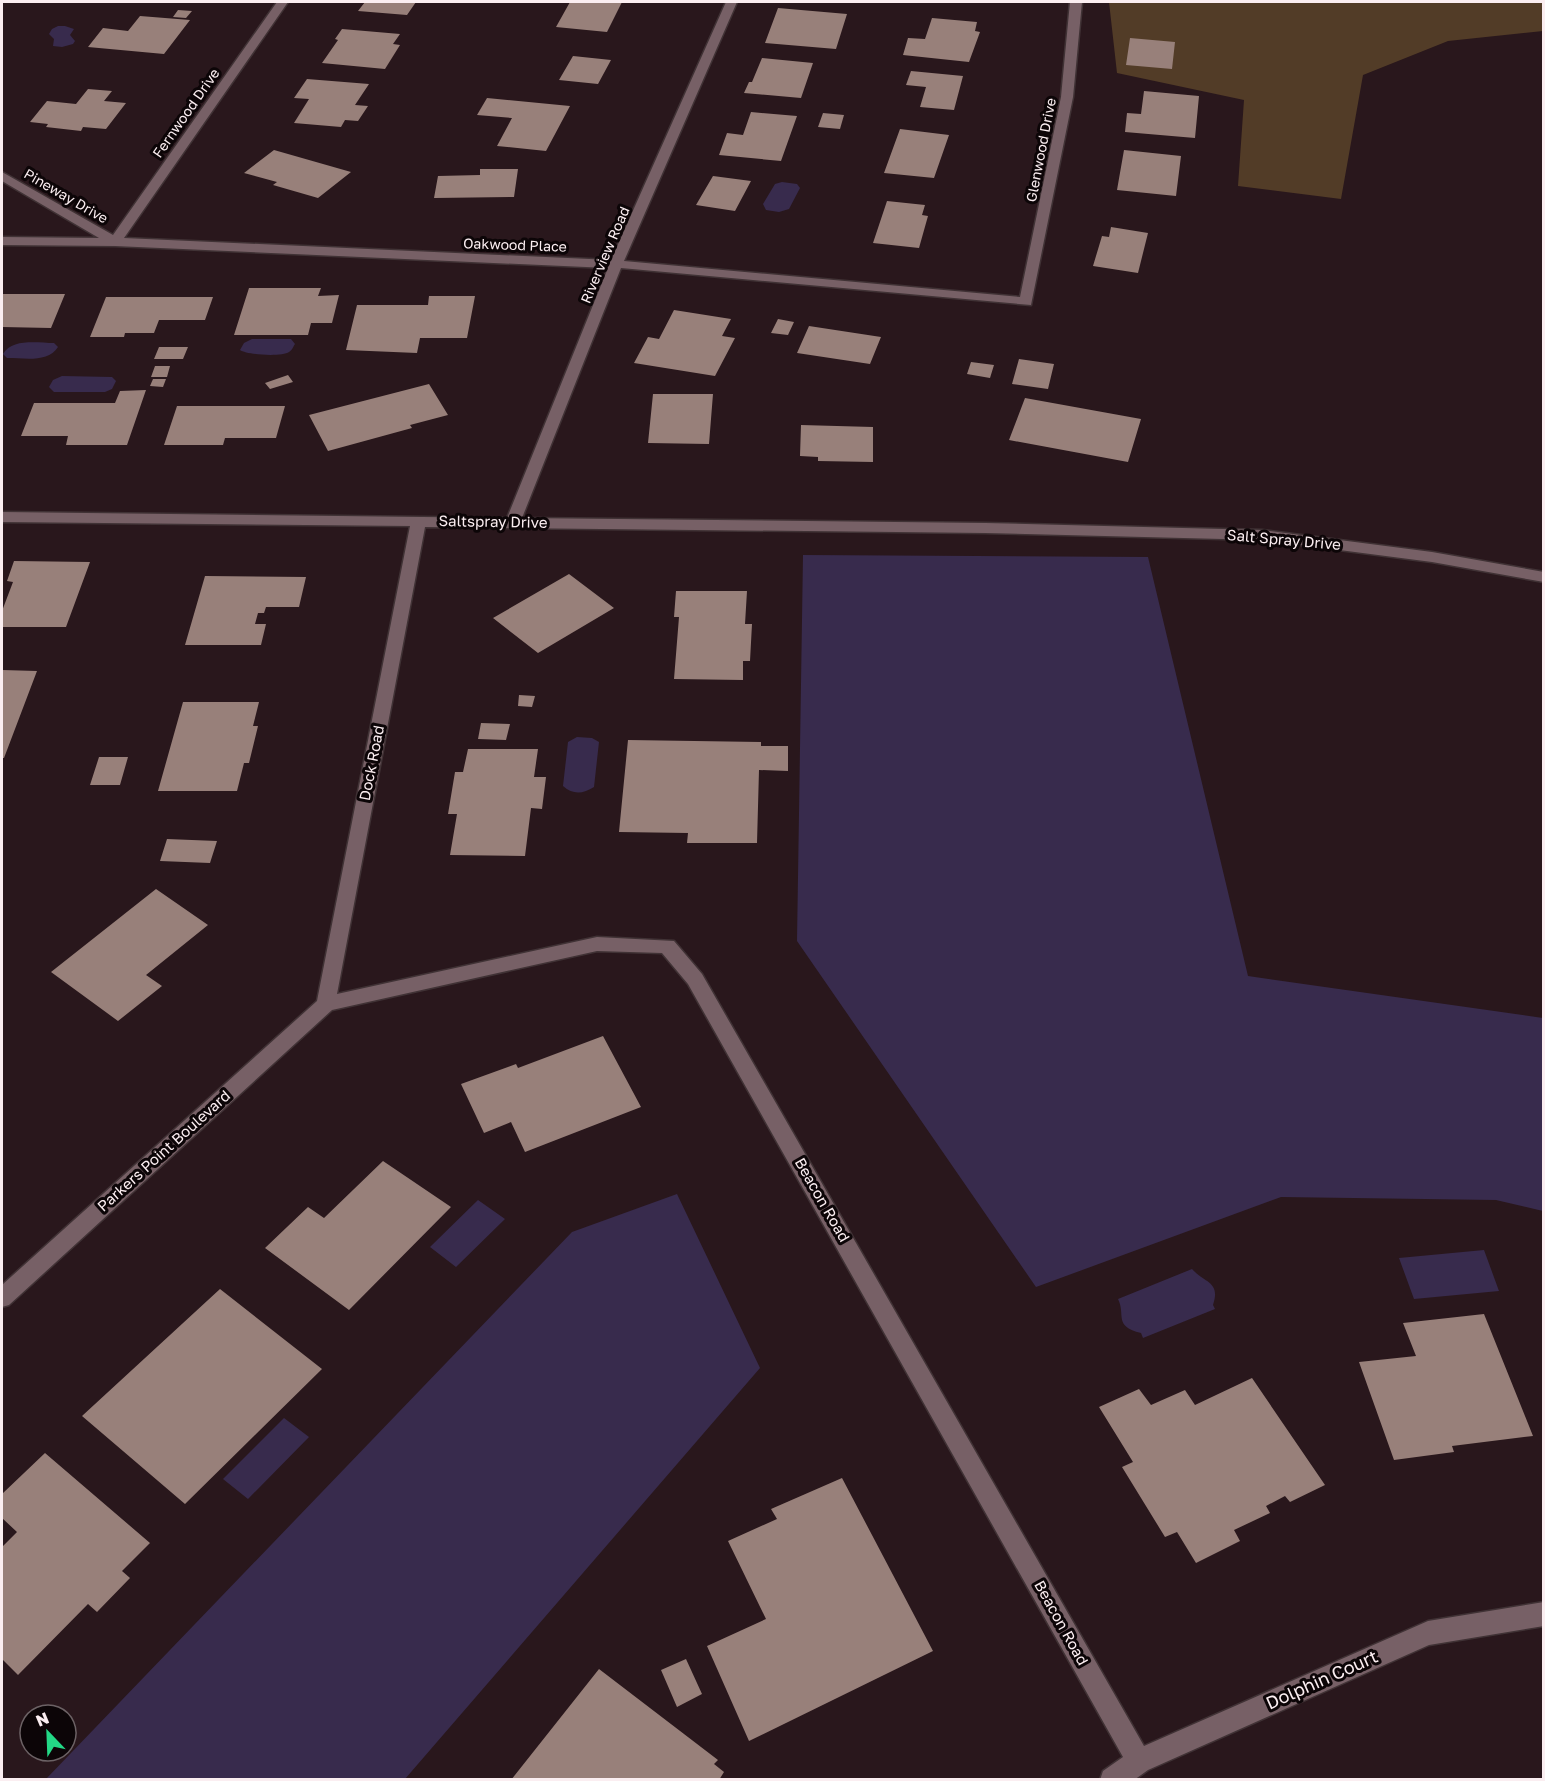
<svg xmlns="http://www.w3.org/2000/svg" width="1545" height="1781" font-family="'Golos Text',sans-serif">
<rect width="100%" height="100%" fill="#29171c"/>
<path fill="#523c27" d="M1109,2H1543V31L1448,41L1363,75L1341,199L1238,186L1244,100L1117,73Z"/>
<path fill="#382b4d" d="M58,26H65L74,29L70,35L75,41L73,44L62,47L53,46L54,39L49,34L52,29Z
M782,182L797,184L800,188L789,209L779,212L766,210L763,204L775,184Z
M252,339H291L295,344C293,347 293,349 289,352C282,357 247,355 240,350L244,343Z
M54,343L58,347C48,363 25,358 7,358L3,354C12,338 38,343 54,343Z
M62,376L112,377L116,381L112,389L105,392H54L49,387L53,380Z
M803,555L1148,557L1248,976L1543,1018V1211L1496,1200L1281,1197L1036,1287L797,941Z
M577,737L592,738L599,742L594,787C583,794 573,795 563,786L568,742Z
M677,1194L760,1368L405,1779H46L572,1232Z
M478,1200L505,1219L456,1267L430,1247Z
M1484,1250L1499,1291L1414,1299L1399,1258Z
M1192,1269C1204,1283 1221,1281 1213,1305L1215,1309L1143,1338L1141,1333C1113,1326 1126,1315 1118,1299Z
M284,1418L309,1437L248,1499L223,1479Z"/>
<path fill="#98807a" d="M365,2H416L407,15L358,11Z
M570,2H622L607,32L556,27Z
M778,8L847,14L836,49L765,43Z
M178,10L192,11L186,18L173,17Z
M140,16L190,20L164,54L88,47L103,28L128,31Z
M932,18L977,22L975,31L980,32L969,62L903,55L908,38L925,39Z
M342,29L400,34L393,44L400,45L385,69L322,63L338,40L335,39Z
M1130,38L1175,42L1172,69L1126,65Z
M573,56L611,60L598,84L559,80Z
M762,58L813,63L801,98L744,93L749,82H752Z
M911,71L963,76L954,110L920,107L926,87L906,85Z
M307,79L369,84L355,105L368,106L358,121L345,120L341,127L294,123L309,99L294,98Z
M88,89L112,91L104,101L126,103L106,129L83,127L81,131L46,127L48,124L30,122L47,101L76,104Z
M1144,91L1199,96L1195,138L1125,132L1127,113L1141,114Z
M487,98L570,106L546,151L497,146L512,118L477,115Z
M751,112L797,116L781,161L719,155L727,133L743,135Z
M823,113L844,115L840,129L818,127Z
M900,129L949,135L934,178L884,173Z
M274,150L351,172L318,198L273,185L277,182L244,173Z
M1124,150L1181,156L1176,196L1117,190Z
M480,169H518L514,197L434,198L438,176L480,175Z
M713,176L751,181L735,211L696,205Z
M887,201L925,205L922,215L928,216L919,248L873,243Z
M1111,227L1148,233L1138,273L1093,266L1102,236L1109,237Z
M249,288H321L318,296L339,295L332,323H311L308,335H234Z
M2,294H65L51,328L2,327Z
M429,296H475L467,338H420L417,353L346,350L357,305H428Z
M106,297H213L205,320H159L154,333H125L124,337H90Z
M674,310L731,319L722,336L735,338L715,376L634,363L648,337L659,339Z
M778,319L794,322L788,335L771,333Z
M809,326L881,337L870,364L797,353Z
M159,347H188L183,359H154Z
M1019,359L1054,364L1048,389L1012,384Z
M971,362L994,365L990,378L967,374Z
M155,366H170L167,377H151Z
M288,375L293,382L270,389L265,383Z
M153,379H166L163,387L150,386Z
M429,384L448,415L410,425L412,428L328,451L309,415Z
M146,390L127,445H66L68,436H21L34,403H115L120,391Z
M653,394H713L709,444L648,443Z
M1025,398L1141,419L1128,462L1009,440Z
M177,406H285L276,438H225L223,445H164Z
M801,425L873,427V462L818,461V457L800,456Z
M14,561L90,562L66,627H2V611L13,582L7,581Z
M569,574L614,608L538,653L493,618Z
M205,576L306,577L299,607H266L264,613H258L255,624H266L261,645H185Z
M676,591H747L745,624H752L750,661H743V680L674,679L679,617H674Z
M2,670L37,671L4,758H2Z
M519,695L535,696L532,707L518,706Z
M183,702H259L253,726H258L249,763H244L237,791H158Z
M481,723L510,724L506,740L478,739Z
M628,740L761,742V746H788V771L759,770L757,843H687L688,833L619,832Z
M468,749H538L534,777H546L542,809L531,808L525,856L450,855L457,814H448L455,772H463Z
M99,757H128L120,785H90Z
M167,839L217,841L210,863L160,861Z
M156,889L208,925L146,975L162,986L118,1021L51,972Z
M603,1036L641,1107L525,1152L511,1122L484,1133L461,1084L516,1064L518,1068Z
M383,1161L451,1207L349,1310L265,1248L308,1207L324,1218Z
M220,1289L322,1369L185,1504L82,1416Z
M1484,1314L1533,1436L1452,1446L1454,1452L1394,1460L1359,1362L1416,1356L1403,1323Z
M1252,1378L1325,1485L1290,1502L1285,1496L1266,1506L1270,1513L1234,1530L1240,1541L1196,1563L1177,1532L1165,1537L1122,1467L1133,1462L1099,1407L1139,1389L1151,1405L1185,1390L1195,1405Z
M45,1453L150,1543L122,1571L130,1578L97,1612L88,1604L18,1675L2,1659V1547L17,1532L2,1518V1494Z
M842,1478L933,1651L749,1741L707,1646L766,1619L728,1541L777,1519L771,1509Z
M686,1659L702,1694L677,1707L661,1670Z
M599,1669L718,1760L714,1764L724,1772L719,1780H511Z"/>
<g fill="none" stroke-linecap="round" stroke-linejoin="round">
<g stroke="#403235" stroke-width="3">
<path id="minor" d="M277,2H288L124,238L611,260L726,2H737L624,261L1020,297L1061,97L1070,2H1082L1073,97L1031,305L621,268L522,518L985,523L1262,530L1432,552L1544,572V582L1432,562L1262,540L985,533L425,527L337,994L597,937L674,941L702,974L1144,1746L1428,1621L1544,1602V1626L1429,1645L1148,1770L1134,1780H1100L1103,1771L1123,1757L688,984L662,953L597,951L332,1010L9,1305L2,1307V1285L317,1001L410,526L2,522V512L507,518L608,268L115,246L2,245V237L99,238L2,181V172L113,235Z"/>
</g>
<use href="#minor" fill="#776066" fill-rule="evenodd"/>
</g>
<g text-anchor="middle" stroke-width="6" stroke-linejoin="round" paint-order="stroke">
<g font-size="14" fill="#fbeef1" stroke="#0c0507">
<text transform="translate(186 113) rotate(-55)" y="5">Fernwood Drive</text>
<text transform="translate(1041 150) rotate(-79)" y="5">Glenwood Drive</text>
<text transform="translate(66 196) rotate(30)" y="5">Pineway Drive</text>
<text transform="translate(515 245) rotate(2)" y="5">Oakwood Place</text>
<text transform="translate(605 255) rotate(-67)" y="5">Riverview Road</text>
</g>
<g font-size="15" fill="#fbeef1" stroke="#0c0507">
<text transform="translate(493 522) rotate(1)" y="5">Saltspray Drive</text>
<text transform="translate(1284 540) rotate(5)" y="5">Salt Spray Drive</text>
<text transform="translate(372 763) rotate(-79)" y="5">Dock Road</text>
<text transform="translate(164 1151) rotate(-42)" y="5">Parkers Point Boulevard</text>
<text transform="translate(822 1200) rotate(60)" y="5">Beacon Road</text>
<text transform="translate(1061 1623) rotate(61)" y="5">Beacon Road</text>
</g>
<g font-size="18" fill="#fbeef1" stroke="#0c0507">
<text transform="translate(1322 1680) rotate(-24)" y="6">Dolphin Court</text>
</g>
</g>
<rect width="1545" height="1781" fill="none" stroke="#fbeef1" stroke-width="6"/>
<g transform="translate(48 1733) rotate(337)"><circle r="28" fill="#0c0507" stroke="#6c6265" stroke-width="1.5"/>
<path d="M0-4.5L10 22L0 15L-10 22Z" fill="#23d886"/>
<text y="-9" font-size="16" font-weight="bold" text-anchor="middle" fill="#fbeef1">N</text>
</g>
</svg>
